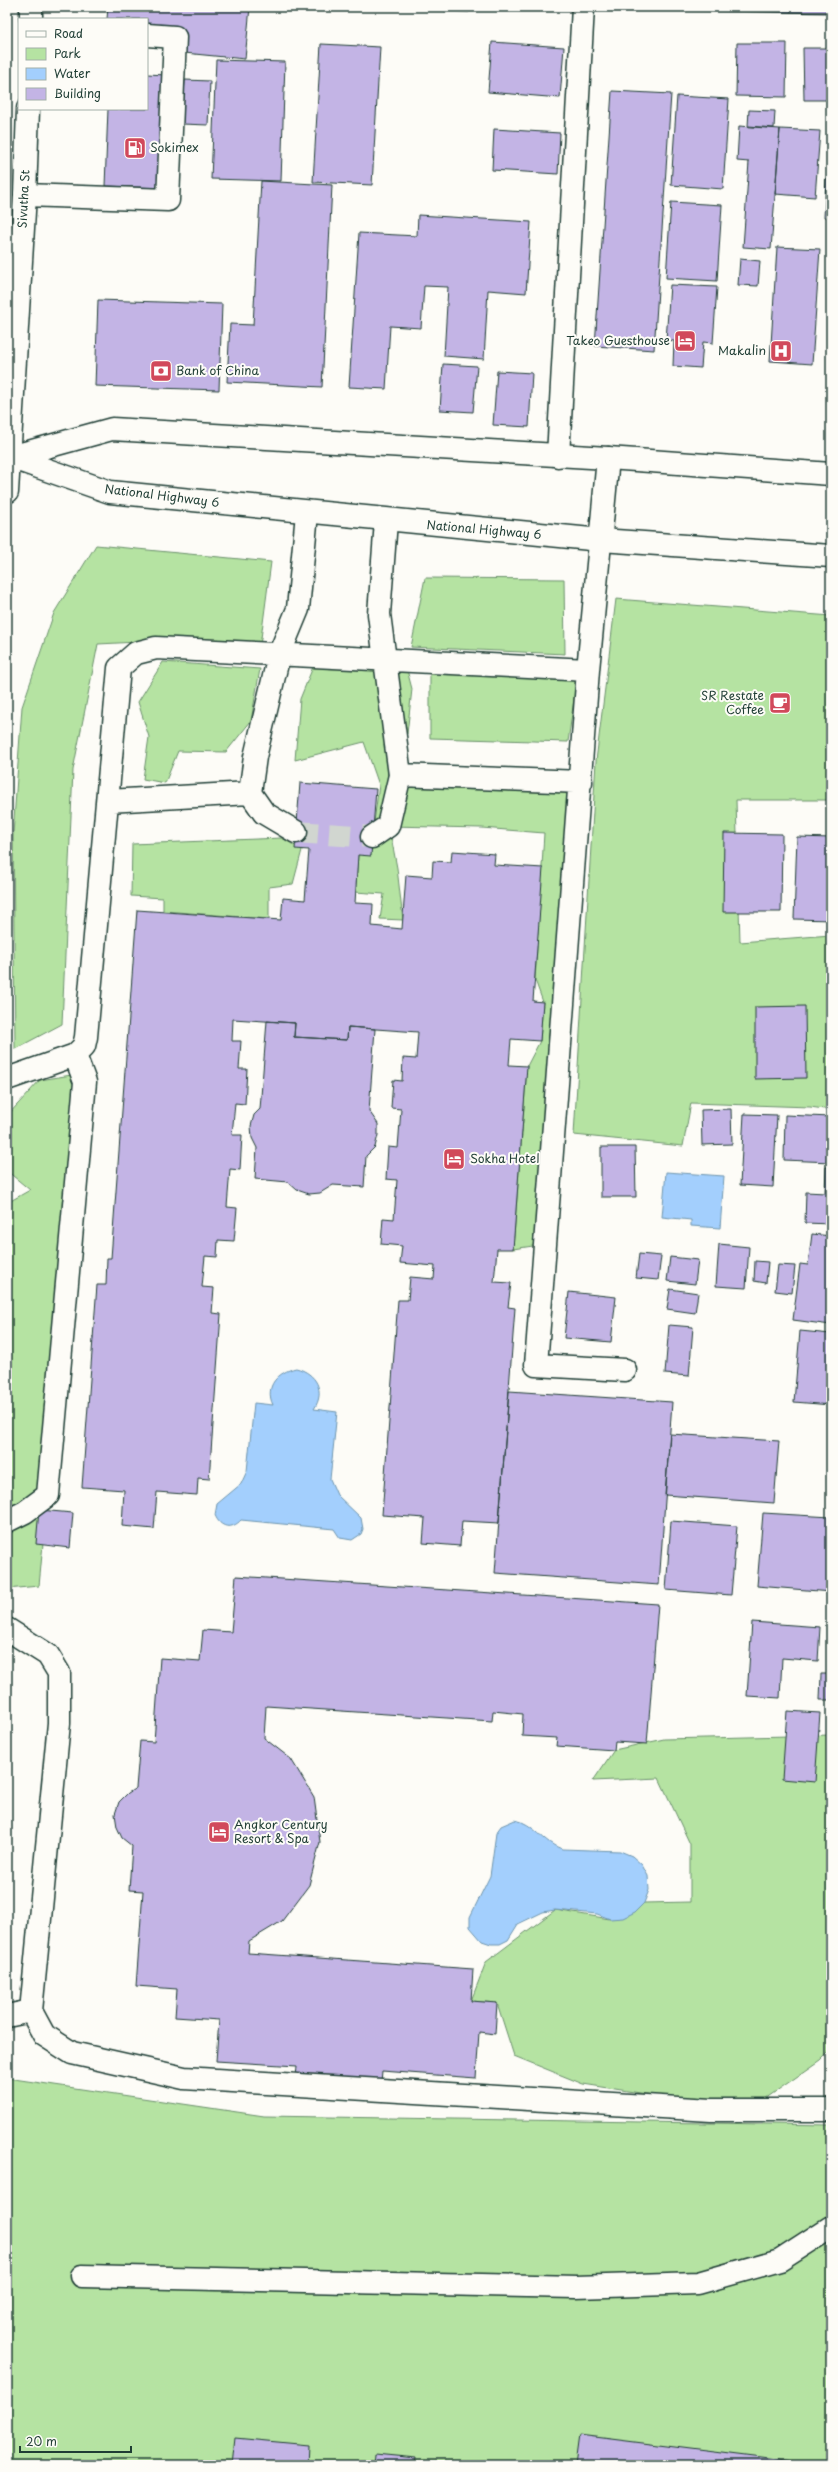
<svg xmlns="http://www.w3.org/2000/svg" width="838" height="2472" font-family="'Playpen Sans',sans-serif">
<rect width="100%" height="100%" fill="#fdfcf7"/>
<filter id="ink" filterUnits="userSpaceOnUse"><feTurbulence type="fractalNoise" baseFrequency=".025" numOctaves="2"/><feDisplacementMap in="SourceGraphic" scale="8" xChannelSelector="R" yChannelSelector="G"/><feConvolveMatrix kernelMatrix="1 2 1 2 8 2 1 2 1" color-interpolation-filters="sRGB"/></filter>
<g filter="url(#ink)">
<path fill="#b5e3a2" stroke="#6a906b" d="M96,545L271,562L260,646L178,640L98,644L73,770L62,1024L15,1049L13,834L22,707L54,613Z
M425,578L564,579L565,654L411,647Z
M616,599L831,616V800H736L740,942L831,935V1110L810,1107L691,1103L683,1146L574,1135L596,761Z
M163,662L260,669L251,721L226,752L178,751L165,783L143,779L149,737L138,702Z
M315,662L406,666L412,689L407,734L388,742L387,808L411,775L573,782L546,1244L513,1249L527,1066L540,1041L543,1002L535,980L544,833L482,828L389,826L397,868L403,920L380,919L384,894L355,892L358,855L372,837L379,785L364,742L295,760L300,699Z
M430,673L577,677L568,742L430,738Z
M282,838L302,850L293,884L269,887V919L163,911V898L131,896L132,844Z
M84,1073L68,1279L39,1586L7,1589V1203L30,1190L7,1171V1116L40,1080Z
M831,1735V2050L821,2060L749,2110L583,2084L514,2056L497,2003L471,2001L486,1962L555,1910L610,1919L644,1903L690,1902V1844L659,1778L593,1781L614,1750L664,1739Z
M7,2078L264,2116L831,2125V2465H7Z"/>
<path fill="#a3cffd" stroke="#6e95ad" d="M666,1172L724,1176L720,1228L691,1226V1220L662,1217Z
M296,1368C316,1373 326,1391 314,1409L337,1412L330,1479L337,1495L361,1518L363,1529L361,1534L352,1540L340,1538L334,1529L241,1520C232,1530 220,1528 215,1515L217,1504L241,1484L247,1471L254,1403L273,1405C264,1386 278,1372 296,1368Z
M515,1820C534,1823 543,1843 562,1849L620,1851L632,1856L642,1865L648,1876L649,1890L644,1903L635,1912L623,1918L610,1919L597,1914L555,1910L543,1912L518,1924L508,1940L500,1944H491L482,1941L470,1927V1917L490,1876L496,1833L501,1826Z"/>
<path fill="#c3b4e5" stroke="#1f3d34" d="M108,7H250L245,59L164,51L166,34L147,32V19H107Z
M445,7H469V12L444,11Z
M477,7H534V10L477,9Z
M658,7H831V13L658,10Z
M492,42L564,47L560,98L488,92Z
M737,43H787L786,97L736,96Z
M321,44L380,47L372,185L313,182Z
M803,48H831V100H804Z
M216,60L285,62L281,181L211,179Z
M147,74L166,75L162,188L105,186L108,109H147Z
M185,80L210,81L208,125L182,124Z
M612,91L671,94L654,350L595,346Z
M677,96L729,99L723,189L671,185Z
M749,110L775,111L774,128L748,126Z
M739,126L780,129L771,249L743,247L749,162L737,161Z
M494,129L560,133L558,174L492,170Z
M780,129L820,131L815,197L775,194Z
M826,179H831V217H824Z
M261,181L332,185L322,387L227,382L230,324L253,325Z
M671,202L722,205L717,281L666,278Z
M418,215L531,222L526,293L488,290L484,359L444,356L448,287L424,286L421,328L390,326L386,389L349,387L359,233L417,236Z
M777,247L820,249L812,364L770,361Z
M740,259L760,261L758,286L738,285Z
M670,285L717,287L713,343L703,342L701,368L673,366L674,341L666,340Z
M98,300L222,304L219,390L95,386Z
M443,364L477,366L473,412L440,410Z
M497,371L532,373L529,427L493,425Z
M300,783L376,789L371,856L358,855L355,903L373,904L372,926L402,929L406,875L432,877L433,861L451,862L452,851L495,854L494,865L543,868L533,1001L543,1002L540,1041L511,1039L509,1065L527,1066L513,1249H497L494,1282L511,1283L508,1307L515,1308L499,1523L462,1521L460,1546L423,1543L425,1518L382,1515L398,1300H408L410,1277L434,1279L435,1266L400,1263L402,1246L381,1244L383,1218L394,1219L397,1180L386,1179L388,1147L398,1148L401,1109L391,1108L393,1080L402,1081L403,1058L416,1059L418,1032L348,1027L347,1040L294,1037L295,1023L233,1019L232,1041H241L239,1069H247L245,1104L235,1103L232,1135H242L240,1170L230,1169L227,1207L237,1208L234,1241L218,1240L217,1257L205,1256L202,1287L214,1288L212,1313L221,1314L209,1479L198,1478L197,1495L157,1492L154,1529L122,1526L124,1490L82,1487L97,1285H106L107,1258H111L137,910L281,920L283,898L305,900L309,850L295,849Z
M724,833L782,834L781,912H723Z
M797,837L831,838V920L794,919Z
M805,1006L806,1078L755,1079V1007Z
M267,1021L295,1023L294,1037L347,1040L348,1027L375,1029L369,1111L378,1124V1135L375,1147L366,1156L364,1187L333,1185L320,1193L309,1194L297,1190L288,1182L255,1179L257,1148L252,1138L251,1126L254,1115L260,1109Z
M731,1109L732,1144L702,1145L701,1110Z
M744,1114L777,1115L773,1187L740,1185Z
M785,1115L831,1117V1162L784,1160Z
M601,1147H635L636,1197H601Z
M826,1167H831V1224L805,1223L806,1192L825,1193Z
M812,1234L831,1236V1325L793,1320L800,1264L808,1265Z
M719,1244L749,1247L746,1288L716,1286Z
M639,1254L661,1256L658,1280L636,1278Z
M670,1257L698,1260L695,1284L667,1281Z
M755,1261L768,1262L766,1283L754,1281Z
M778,1265L795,1266L792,1293L775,1291Z
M670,1289L698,1293L695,1313L667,1309Z
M569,1292L616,1297L611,1342L564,1338Z
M669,1325L693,1327L689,1376L665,1374Z
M800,1331L831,1334V1405L794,1402Z
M509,1391L672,1402L659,1585L495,1573Z
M670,1434L779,1441L774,1503L665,1495Z
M39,1510L73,1513L70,1548L36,1544Z
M763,1513L831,1517V1592L757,1586Z
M671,1521L737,1526L731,1595L666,1590Z
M236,1576L658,1604L647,1744L615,1742L614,1750L556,1746L557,1738L522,1736L523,1714L493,1711L492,1721L266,1706L264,1738L291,1759L314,1797L320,1842L309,1885L282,1921L249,1941L248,1953L473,1969L471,2001L497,2003L495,2034L479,2032L476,2078L382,2071L381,2082L296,2077L297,2066L216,2061L219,2020L175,2017L177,1989L136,1986L143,1891L129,1890L132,1846L122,1838L117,1827L115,1814L119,1802L128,1793L136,1788L140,1741L154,1742L160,1658L200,1661L203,1630L231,1632Z
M752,1622L820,1627L818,1661L782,1658L780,1698L747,1696Z
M830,1641H831V1671L828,1670Z
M821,1674H831V1700H820Z
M787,1711L820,1713L815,1782L782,1779Z
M579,2435L818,2465H575Z
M235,2438L309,2445L308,2465H232Z
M375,2454L416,2458L415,2465H374Z"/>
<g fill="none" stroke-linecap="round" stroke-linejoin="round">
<path stroke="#d1d6d0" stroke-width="22" stroke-dasharray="22 11" stroke-linecap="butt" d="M296,832L372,837"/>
<g stroke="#1f3d34" stroke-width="25">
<path id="minor" d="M25,195L168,200L175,37L147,35
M558,456L583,7
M608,458L588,670L536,1365L625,1370
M400,775L581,782
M108,801L250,793
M296,832L264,813L250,793L255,757L279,655L298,609L307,513
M372,837L388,826L400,775L379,614L386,521
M7,1079L75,1055L84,1046L86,1037L119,668L136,653L156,648L588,670
M7,1521L25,1512L48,1495L85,1082L75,1055
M7,1629L48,1655L59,1673V1723L31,2011L44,2035L72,2053L184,2078L711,2110H831
M7,2016L31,2011
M82,2276L576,2287L698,2283L780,2260L831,2227"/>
</g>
<g stroke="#1f3d34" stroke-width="25">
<path id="major" d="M31,19V7
M10,457L110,492L601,540L831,556
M10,457L112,429L608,458L831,474
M7,492L25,195L28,109"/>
</g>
<use href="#minor" stroke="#fdfcf7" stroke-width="22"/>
<use href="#major" stroke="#fdfcf7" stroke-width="22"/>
</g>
</g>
<defs>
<g id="fuel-square" transform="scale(1.15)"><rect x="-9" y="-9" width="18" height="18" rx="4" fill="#d1495b" stroke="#fdfcf7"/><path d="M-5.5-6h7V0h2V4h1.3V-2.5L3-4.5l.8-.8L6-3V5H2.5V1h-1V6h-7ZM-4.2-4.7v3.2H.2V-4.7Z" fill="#fff"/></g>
<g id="hotel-square" transform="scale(1.15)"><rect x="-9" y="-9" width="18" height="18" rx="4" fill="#d1495b" stroke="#fdfcf7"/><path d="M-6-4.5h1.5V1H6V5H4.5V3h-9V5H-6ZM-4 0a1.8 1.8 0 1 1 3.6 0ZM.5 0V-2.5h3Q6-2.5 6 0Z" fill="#fff"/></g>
<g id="hospital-square" transform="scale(1.15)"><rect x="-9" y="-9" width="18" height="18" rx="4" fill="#d1495b" stroke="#fdfcf7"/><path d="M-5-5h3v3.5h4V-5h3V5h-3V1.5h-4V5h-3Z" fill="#fff"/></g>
<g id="bank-square" transform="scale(1.15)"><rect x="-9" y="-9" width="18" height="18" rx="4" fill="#d1495b" stroke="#fdfcf7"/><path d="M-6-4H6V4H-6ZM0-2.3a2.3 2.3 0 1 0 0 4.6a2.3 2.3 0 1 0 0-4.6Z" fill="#fff"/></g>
<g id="cafe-square" transform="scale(1.15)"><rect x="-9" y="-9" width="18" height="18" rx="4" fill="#d1495b" stroke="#fdfcf7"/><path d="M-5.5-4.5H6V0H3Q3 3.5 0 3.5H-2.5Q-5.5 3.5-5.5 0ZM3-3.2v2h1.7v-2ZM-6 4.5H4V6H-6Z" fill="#fff"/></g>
</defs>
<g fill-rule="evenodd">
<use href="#fuel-square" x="135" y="148"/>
<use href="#hotel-square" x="685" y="341"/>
<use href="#hospital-square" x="781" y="351"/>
<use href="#bank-square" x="161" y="371"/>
<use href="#cafe-square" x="780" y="703"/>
<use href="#hotel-square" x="454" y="1159"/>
<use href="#hotel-square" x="219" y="1832"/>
</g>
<g text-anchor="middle" stroke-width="4" stroke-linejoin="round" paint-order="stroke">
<g font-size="12" fill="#1f3d34" stroke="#fdfcf7" text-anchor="start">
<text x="150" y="152">Sokimex</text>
<text x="670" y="345" text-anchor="end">Takeo Guesthouse</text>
<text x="766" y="355" text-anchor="end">Makalin</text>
<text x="176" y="375">Bank of China</text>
<text x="764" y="700" text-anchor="end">SR Restate<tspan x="764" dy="14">Coffee</tspan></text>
<text x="470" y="1163">Sokha Hotel</text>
<text x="234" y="1829">Angkor Century<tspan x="234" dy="14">Resort &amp; Spa</tspan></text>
</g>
<g font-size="12" fill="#1f3d34" stroke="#fdfcf7">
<text transform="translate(24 199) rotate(-87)" y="4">Sivutha St</text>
<text transform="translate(162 496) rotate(7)" y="4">National Highway 6</text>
<text transform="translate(484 530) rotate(5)" y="4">National Highway 6</text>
</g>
</g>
<rect width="838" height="2472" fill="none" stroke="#fdfcf7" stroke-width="24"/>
<rect x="12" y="12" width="814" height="2448" fill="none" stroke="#1f3d34" stroke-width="1.5" filter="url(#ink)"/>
<rect x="18" y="18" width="130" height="92" fill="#fdfcf7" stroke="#a4b0a9"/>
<rect x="26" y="31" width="20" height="6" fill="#fdfcf7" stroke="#a4b0a9"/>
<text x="54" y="38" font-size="12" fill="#1f3d34">Road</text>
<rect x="26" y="48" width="20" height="12" fill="#b5e3a2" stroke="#a4b0a9"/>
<text x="54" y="58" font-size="12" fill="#1f3d34">Park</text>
<rect x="26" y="68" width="20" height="12" fill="#a3cffd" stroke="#a4b0a9"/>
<text x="54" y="78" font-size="12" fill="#1f3d34">Water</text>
<rect x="26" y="88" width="20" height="12" fill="#c3b4e5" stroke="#a4b0a9"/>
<text x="54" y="98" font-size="12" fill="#1f3d34">Building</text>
<path d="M20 2446v6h111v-6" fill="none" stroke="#1f3d34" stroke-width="2"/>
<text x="26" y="2446" font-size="12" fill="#1f3d34" stroke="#fdfcf7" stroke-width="3" paint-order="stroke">20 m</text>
</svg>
